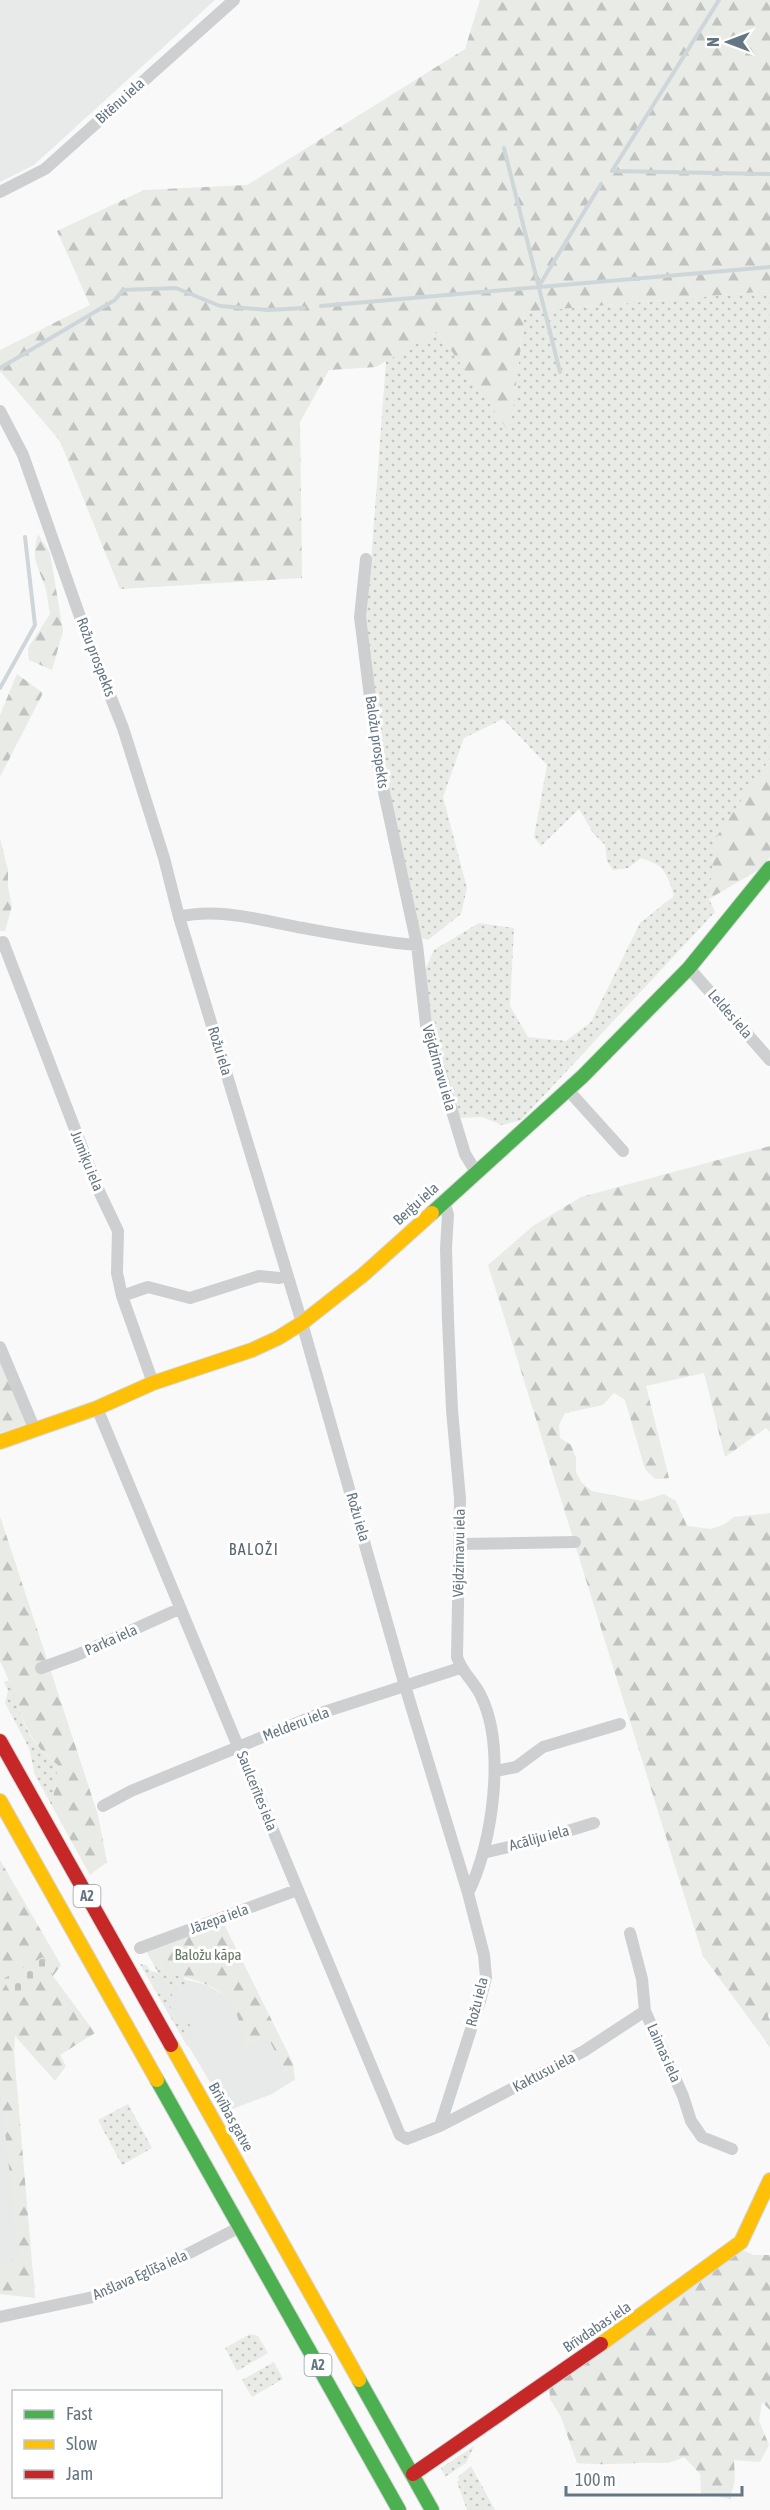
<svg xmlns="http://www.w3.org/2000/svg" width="770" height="2510" font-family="'Asap Condensed',sans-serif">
<defs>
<pattern id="green-dots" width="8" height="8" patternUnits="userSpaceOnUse" patternTransform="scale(1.5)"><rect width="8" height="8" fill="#e8ebe6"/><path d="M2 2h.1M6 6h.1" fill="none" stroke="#c0c3c0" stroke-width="1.8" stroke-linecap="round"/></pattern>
<pattern id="forest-firs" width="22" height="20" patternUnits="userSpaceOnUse" patternTransform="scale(1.5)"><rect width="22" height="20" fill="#e8ebe6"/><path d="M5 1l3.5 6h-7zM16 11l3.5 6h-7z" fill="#c0c3c0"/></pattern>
<pattern id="cemetery-stones" width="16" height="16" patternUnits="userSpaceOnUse" patternTransform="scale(1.5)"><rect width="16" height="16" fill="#e8ebe6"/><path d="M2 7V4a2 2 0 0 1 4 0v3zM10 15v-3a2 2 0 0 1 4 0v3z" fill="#c0c3c0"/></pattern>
</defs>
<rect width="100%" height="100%" fill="#f9f9f9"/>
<path fill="#e8e9e9" d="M0,0H215L34,165L0,182Z
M143,1969L207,1985L224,1995L267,2036L291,2082L272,2094L227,2111Z
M0,2044L35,2288L0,2293Z"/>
<path fill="url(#green-dots)" d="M770,291V761L763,768L709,899L715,912L521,1120L502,1125L482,1117L458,1118L427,1006L425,970L434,950L479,923L514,928L510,1006L528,1037L566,1041L591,1022L640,923L674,896C666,872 666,866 641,858L628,868L613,870L607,861L605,845L593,833L579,809L541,846L534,837L547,765L503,719L464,738L443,797L467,888L461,914L428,940L420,937L396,842L363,622L371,562L386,361L437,331L510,432L525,312Z
M10,1680C21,1715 26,1743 58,1765L52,1806L35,1775L29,1748L5,1703L8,1691L4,1682Z
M140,1964L147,1965L193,2047L187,2046Z
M156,1969L184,1977L185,1984L170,1991L201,2044V2048Z
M128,2104L152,2148L122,2165L98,2120Z
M250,2334L258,2336L268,2353L237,2371L225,2348Z
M274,2362L283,2379L252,2397L242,2380Z
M474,2446L466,2463L445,2477L441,2468Z
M471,2466L495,2510H467L457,2482L459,2480L458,2477Z"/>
<path fill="url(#forest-firs)" d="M480,0H770V291L525,312L510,433L438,332L376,367L329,370L300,422L302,578L120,589L60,441L0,371V350L90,305L57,231L144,190L247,185L465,49Z
M38,534L50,553L63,631L52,670L29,660L28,648L50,614C48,606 48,598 46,590C39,566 30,562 38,534Z
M17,674L43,693L0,777V715Z
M770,761V857L760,869L709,899L715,839L763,768Z
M0,838L8,870V887L12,906L5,931H0Z
M770,1146V1432L766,1428L725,1457L704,1373L646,1386L669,1478L655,1479L645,1469L625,1400L614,1393L603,1405L565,1413L559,1425L560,1438L571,1445L576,1458V1472L582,1483L592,1491L642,1501L664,1494L676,1501L687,1526L711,1529L723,1525L734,1517L770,1513V2012L768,2016L770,2020V2047L703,1956L488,1265L533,1226L581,1197Z
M0,1355L29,1423L0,1433Z
M0,1516L98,1815L107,1862L90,1875L52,1806L58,1765C20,1738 20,1699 0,1661Z
M0,1860L61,1965L53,1976L95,2033L60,2055L66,2066L55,2081L15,2036L14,2052L35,2298L0,2294V2263L19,2259L0,2086Z
M222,1920L293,2063L295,2080L291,2082L267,2036L243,2050C241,2038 241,2023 236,2013C222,1979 185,1980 156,1969L146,1951Z
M742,2250L754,2255H769L770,2257V2410L762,2402L759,2421L769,2445L760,2462L734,2460L735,2480L730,2499L701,2493L700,2474L684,2457C666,2466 658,2462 638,2463C617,2464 598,2465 577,2463L561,2417L550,2399L549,2386Z"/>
<path fill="url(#cemetery-stones)" d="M43,1957L52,1974L12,1996L3,1979Z"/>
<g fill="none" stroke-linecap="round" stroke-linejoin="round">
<path stroke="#ced6d9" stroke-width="4" d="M719,0L612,171L770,174
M504,148L560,372
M539,286L601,184
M321,306L770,267
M0,368L115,300L123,290L176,288L220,306L268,310L304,308
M0,688L35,625L25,537"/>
<g stroke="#d5d6d7" stroke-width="16">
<path id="fast" d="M432,1213L583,1076L689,968L770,868
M157,2080L399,2510
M359,2380L432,2510"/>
</g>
<g stroke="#d5d6d7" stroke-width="16">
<path id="slow" d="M0,1442L97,1408L153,1383L252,1350L278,1338L302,1323L363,1275L432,1213
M0,1801L157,2080
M171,2045L359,2380
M601,2344L741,2242L770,2180"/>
</g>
<g stroke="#d5d6d7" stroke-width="16">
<path id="jam" d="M0,1741L171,2045
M413,2474L601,2344"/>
</g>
<path stroke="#cecfd0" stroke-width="12" d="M0,192L45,169L234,0
M0,411L23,455L90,645L123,728L164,858L179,917L302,1323L405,1686L468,1893L484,1955L486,1977L480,2001L440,2126
M366,559L360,617L379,769L417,945L426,1025L465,1154L476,1172
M179,917C218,907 264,921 303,928C341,935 378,942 417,945
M0,943L3,942L98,1189L118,1231L117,1273L122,1296L153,1383
M689,968L770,1060
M568,1090L623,1151
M444,1201L448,1215L446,1248L448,1320L452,1410L460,1499L457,1657C462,1673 474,1681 481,1696C506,1747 493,1844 468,1893
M122,1296L148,1287L190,1298L259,1276L279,1278L287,1276
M0,1347L35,1430
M97,1408L400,2135L407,2139L440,2126L546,2071L584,2051L645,2011
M460,1544L575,1542
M41,1668L77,1655L179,1609
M496,1771L516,1767L543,1747L620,1724
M103,1806L131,1791L321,1713L460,1668
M483,1853L538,1840L594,1823
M630,1933L642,1979L645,2011L683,2096L691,2121L702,2137L732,2149
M140,1948L297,1890
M0,2317L93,2297L168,2264L240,2227"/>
<use href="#fast" stroke="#4caf50" stroke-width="14"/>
<use href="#slow" stroke="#ffc107" stroke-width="14"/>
<use href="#jam" stroke="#c62828" stroke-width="14"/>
</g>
<g text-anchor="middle" stroke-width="6" stroke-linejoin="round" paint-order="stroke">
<g fill="#fff" stroke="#939fa8" stroke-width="1.5">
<rect x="73.5" y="1885" width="27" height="22" rx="4.5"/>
<rect x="304.5" y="2354" width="27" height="22" rx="4.5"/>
</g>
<g font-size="14" font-weight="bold" fill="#657683">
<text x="87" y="1901">A2</text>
<text x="318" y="2370">A2</text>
</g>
<g font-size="15" fill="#657683" stroke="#fff">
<text transform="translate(120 101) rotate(-42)" y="5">Bitēnu iela</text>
<text transform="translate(96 657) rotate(69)" y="5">Rožu prospekts</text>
<text transform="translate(377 742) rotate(82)" y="5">Baložu prospekts</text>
<text transform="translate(730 1014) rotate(49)" y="5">Leldes iela</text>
<text transform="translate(220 1051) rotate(73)" y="5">Rožu iela</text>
<text transform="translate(439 1068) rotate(74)" y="5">Vējdzirnavu iela</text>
<text transform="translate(87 1161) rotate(68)" y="5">Jumiķu iela</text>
<text transform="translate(416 1204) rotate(-42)" y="5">Berģu iela</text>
<text transform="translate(358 1517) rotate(74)" y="5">Rožu iela</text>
<text transform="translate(459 1553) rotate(-89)" y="5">Vējdzirnavu iela</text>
<text transform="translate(111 1640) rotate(-24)" y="5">Parka iela</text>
<text transform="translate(296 1724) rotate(-21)" y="5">Melderu iela</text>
<text transform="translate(257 1791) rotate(68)" y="5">Saulcerītes iela</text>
<text transform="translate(539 1838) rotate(-15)" y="5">Acāliju iela</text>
<text transform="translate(219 1919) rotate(-20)" y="5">Jāzepa iela</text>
<text transform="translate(477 2002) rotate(-76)" y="5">Rožu iela</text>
<text transform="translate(664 2053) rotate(66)" y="5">Laimas iela</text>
<text transform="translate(544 2072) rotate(-28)" y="5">Kaktusu iela</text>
<text transform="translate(231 2117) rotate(61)" y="5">Brīvības gatve</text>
<text transform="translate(140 2275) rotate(-24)" y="5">Anšlava Eglīša iela</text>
<text transform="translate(597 2327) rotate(-34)" y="5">Brīvdabas iela</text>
</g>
<g font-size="15" fill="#687a64" stroke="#fff">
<text x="208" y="1960">Baložu kāpa</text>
</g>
<g font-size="16" letter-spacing="1.5" fill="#57646e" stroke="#fff">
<text x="254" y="1555">BALOŽI</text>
</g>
</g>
<rect x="12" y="2390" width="210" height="108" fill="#ffffff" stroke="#c1c8cd" stroke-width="1.5"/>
<rect x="24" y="2410" width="30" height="9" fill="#4caf50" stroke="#c1c8cd" stroke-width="1.5"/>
<text x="66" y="2420" font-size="18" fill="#657683">Fast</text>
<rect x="24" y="2440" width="30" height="9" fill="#ffc107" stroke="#c1c8cd" stroke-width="1.5"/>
<text x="66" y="2450" font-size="18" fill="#657683">Slow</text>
<rect x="24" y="2470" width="30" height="9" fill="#c62828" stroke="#c1c8cd" stroke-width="1.5"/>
<text x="66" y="2480" font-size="18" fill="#657683">Jam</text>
<g transform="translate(728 42) rotate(270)" stroke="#ffffff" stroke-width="4.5" paint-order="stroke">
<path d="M0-4.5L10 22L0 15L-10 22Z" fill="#657683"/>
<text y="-9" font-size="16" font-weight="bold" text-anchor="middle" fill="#657683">N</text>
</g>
<path d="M566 2486v9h176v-9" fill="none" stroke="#657683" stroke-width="3"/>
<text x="575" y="2486" font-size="18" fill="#657683" stroke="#ffffff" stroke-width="4.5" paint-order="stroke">100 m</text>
</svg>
